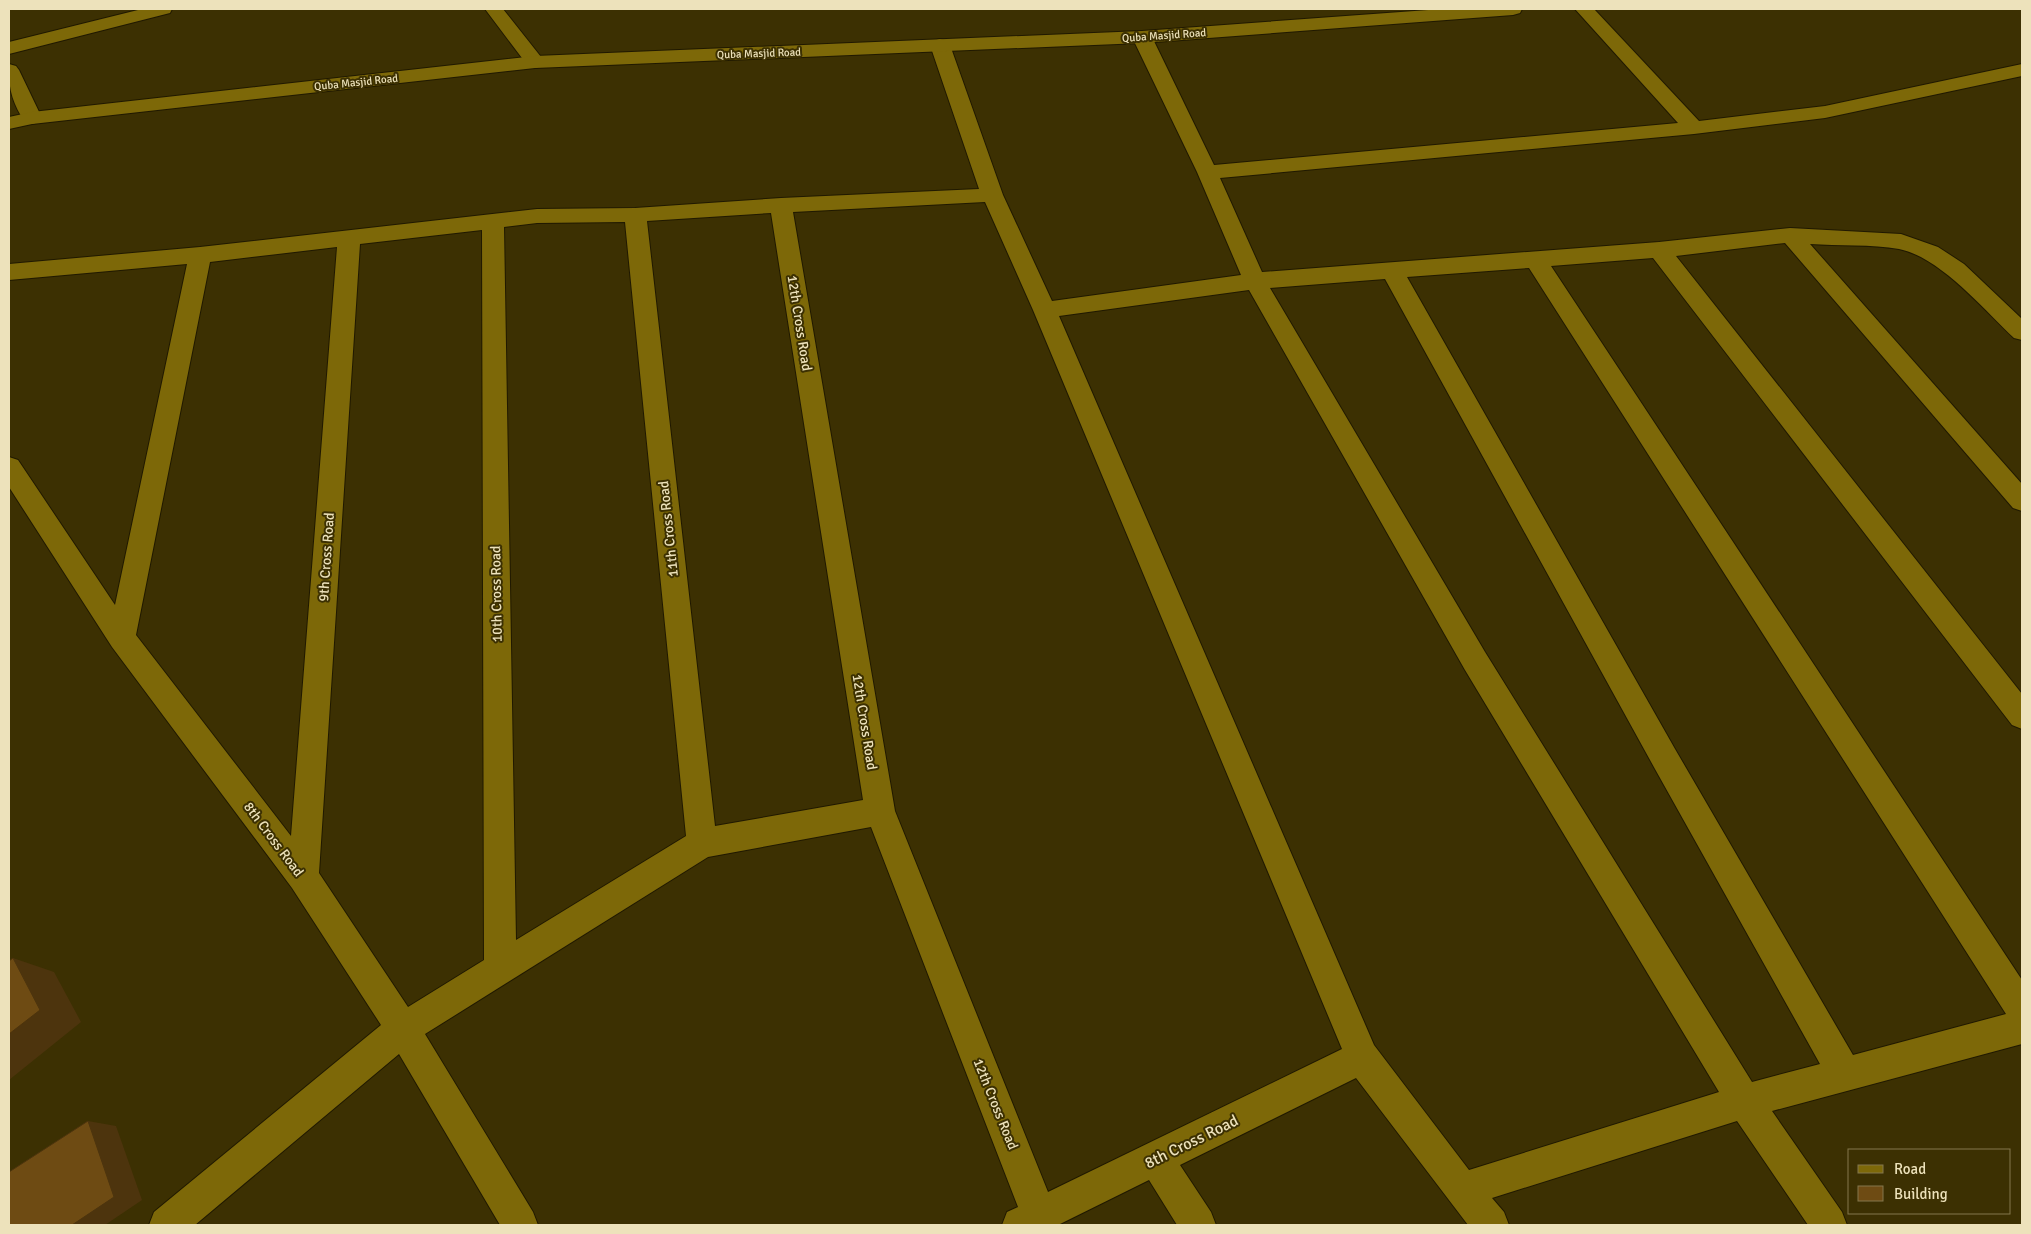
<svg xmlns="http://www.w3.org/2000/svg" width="2031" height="1234" font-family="Signika,sans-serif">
<rect width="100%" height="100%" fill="#3c3002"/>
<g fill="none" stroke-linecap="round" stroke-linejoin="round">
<g stroke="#201901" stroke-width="2">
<path id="minor" d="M142,9H172L170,13L9,54V42Z
M485,9H503L545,62L542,66L535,68L528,66Z
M1575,9H1594L1699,121L1825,106L2022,64V76L1825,118L1694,134L1220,178L1262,272L1659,242L1790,228L1901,234L1938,247L1964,264L2022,319V340L2014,338C1984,310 1940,257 1899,249C1872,244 1838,246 1810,244L2022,484V511L2013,508L1785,243L1676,256L2022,694V729L2012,725L1653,258L1551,266L2022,980V1044L1772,1111L1842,1212L1847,1225H1808L1737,1121L1492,1198L1504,1212L1509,1225H1468L1356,1078L1180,1165L1211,1212L1216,1225H1177L1149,1180L1058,1225H1002L1007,1212L1018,1207L871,827L708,857L425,1034L533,1212L538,1225H500L399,1054L195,1225H149L154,1212L381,1025L292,888L112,647L9,487V457L18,460L115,605L187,264L9,280V264L200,247L537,209L635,208L781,198L979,189L930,45L933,41L940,39L947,41L950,45L1003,195L1052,301L1241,275L1197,172L1132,37L1135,33L1142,31L1149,33L1152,37L1214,165L1678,123ZM985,202L1033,310L1342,1049L1048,1192L895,811L793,212ZM771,213L863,800L715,826L647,221ZM625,222L686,836L516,940L504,227L537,223ZM482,230L484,960L408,1007L319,873L360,244ZM337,247L291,836L136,635L210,262ZM1529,268L2006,1014L1853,1055L1675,749L1407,277ZM1385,279L1655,769L1820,1064L1752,1082L1485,652L1270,288ZM1249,290L1465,670L1719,1092L1469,1170L1374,1045L1059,316Z
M9,64L16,66L19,70L42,118L39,122L32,124L25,122C12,103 8,87 9,64Z"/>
</g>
<g stroke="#201901" stroke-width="2">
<path id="tertiary" d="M1442,9H1522L1520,13L1513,15L1142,43L535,68L32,124L9,129V117L32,112L535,56L1142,31Z"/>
</g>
<use href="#minor" fill="#7d6808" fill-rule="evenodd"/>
<use href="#tertiary" fill="#7d6808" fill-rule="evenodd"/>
</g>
<path fill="#4d340d" d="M13,958L54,972L81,1022L9,1080V1034Z
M88,1121L116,1126L142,1200L105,1225H72Z"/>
<path fill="#6e4b13" stroke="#4d340d" d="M13,958L40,1010L9,1034V961Z
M88,1121L114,1197L72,1225H9V1172Z"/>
<g text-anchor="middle" stroke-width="4" stroke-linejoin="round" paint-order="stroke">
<g font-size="11" fill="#ede2bb" stroke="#3c3002">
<text transform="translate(1164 35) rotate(-4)" y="4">Quba Masjid Road</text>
<text transform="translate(759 53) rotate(-2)" y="4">Quba Masjid Road</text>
<text transform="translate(356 82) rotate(-6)" y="4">Quba Masjid Road</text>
</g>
<g font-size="14" fill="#ede2bb" stroke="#3c3002">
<text transform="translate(800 323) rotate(81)" y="5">12th Cross Road</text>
<text transform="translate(668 529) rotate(-96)" y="5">11th Cross Road</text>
<text transform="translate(326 557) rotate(-86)" y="5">9th Cross Road</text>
<text transform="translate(496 594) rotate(-91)" y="5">10th Cross Road</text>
<text transform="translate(865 722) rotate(81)" y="5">12th Cross Road</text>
<text transform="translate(274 839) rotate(53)" y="5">8th Cross Road</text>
<text transform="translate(996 1104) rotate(68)" y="5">12th Cross Road</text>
</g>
<g font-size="16" fill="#ede2bb" stroke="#3c3002">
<text transform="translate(1191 1141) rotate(-26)" y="6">8th Cross Road</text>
</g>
</g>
<rect width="2031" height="1234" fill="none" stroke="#ede2bb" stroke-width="20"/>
<rect x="1848" y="1149" width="162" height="65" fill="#3c3002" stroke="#83774c"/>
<rect x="1858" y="1165" width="25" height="8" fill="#7d6808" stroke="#83774c"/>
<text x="1894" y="1174" font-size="15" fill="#ede2bb">Road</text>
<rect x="1858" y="1186" width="25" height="15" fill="#6e4b13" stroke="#83774c"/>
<text x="1894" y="1199" font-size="15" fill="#ede2bb">Building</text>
</svg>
